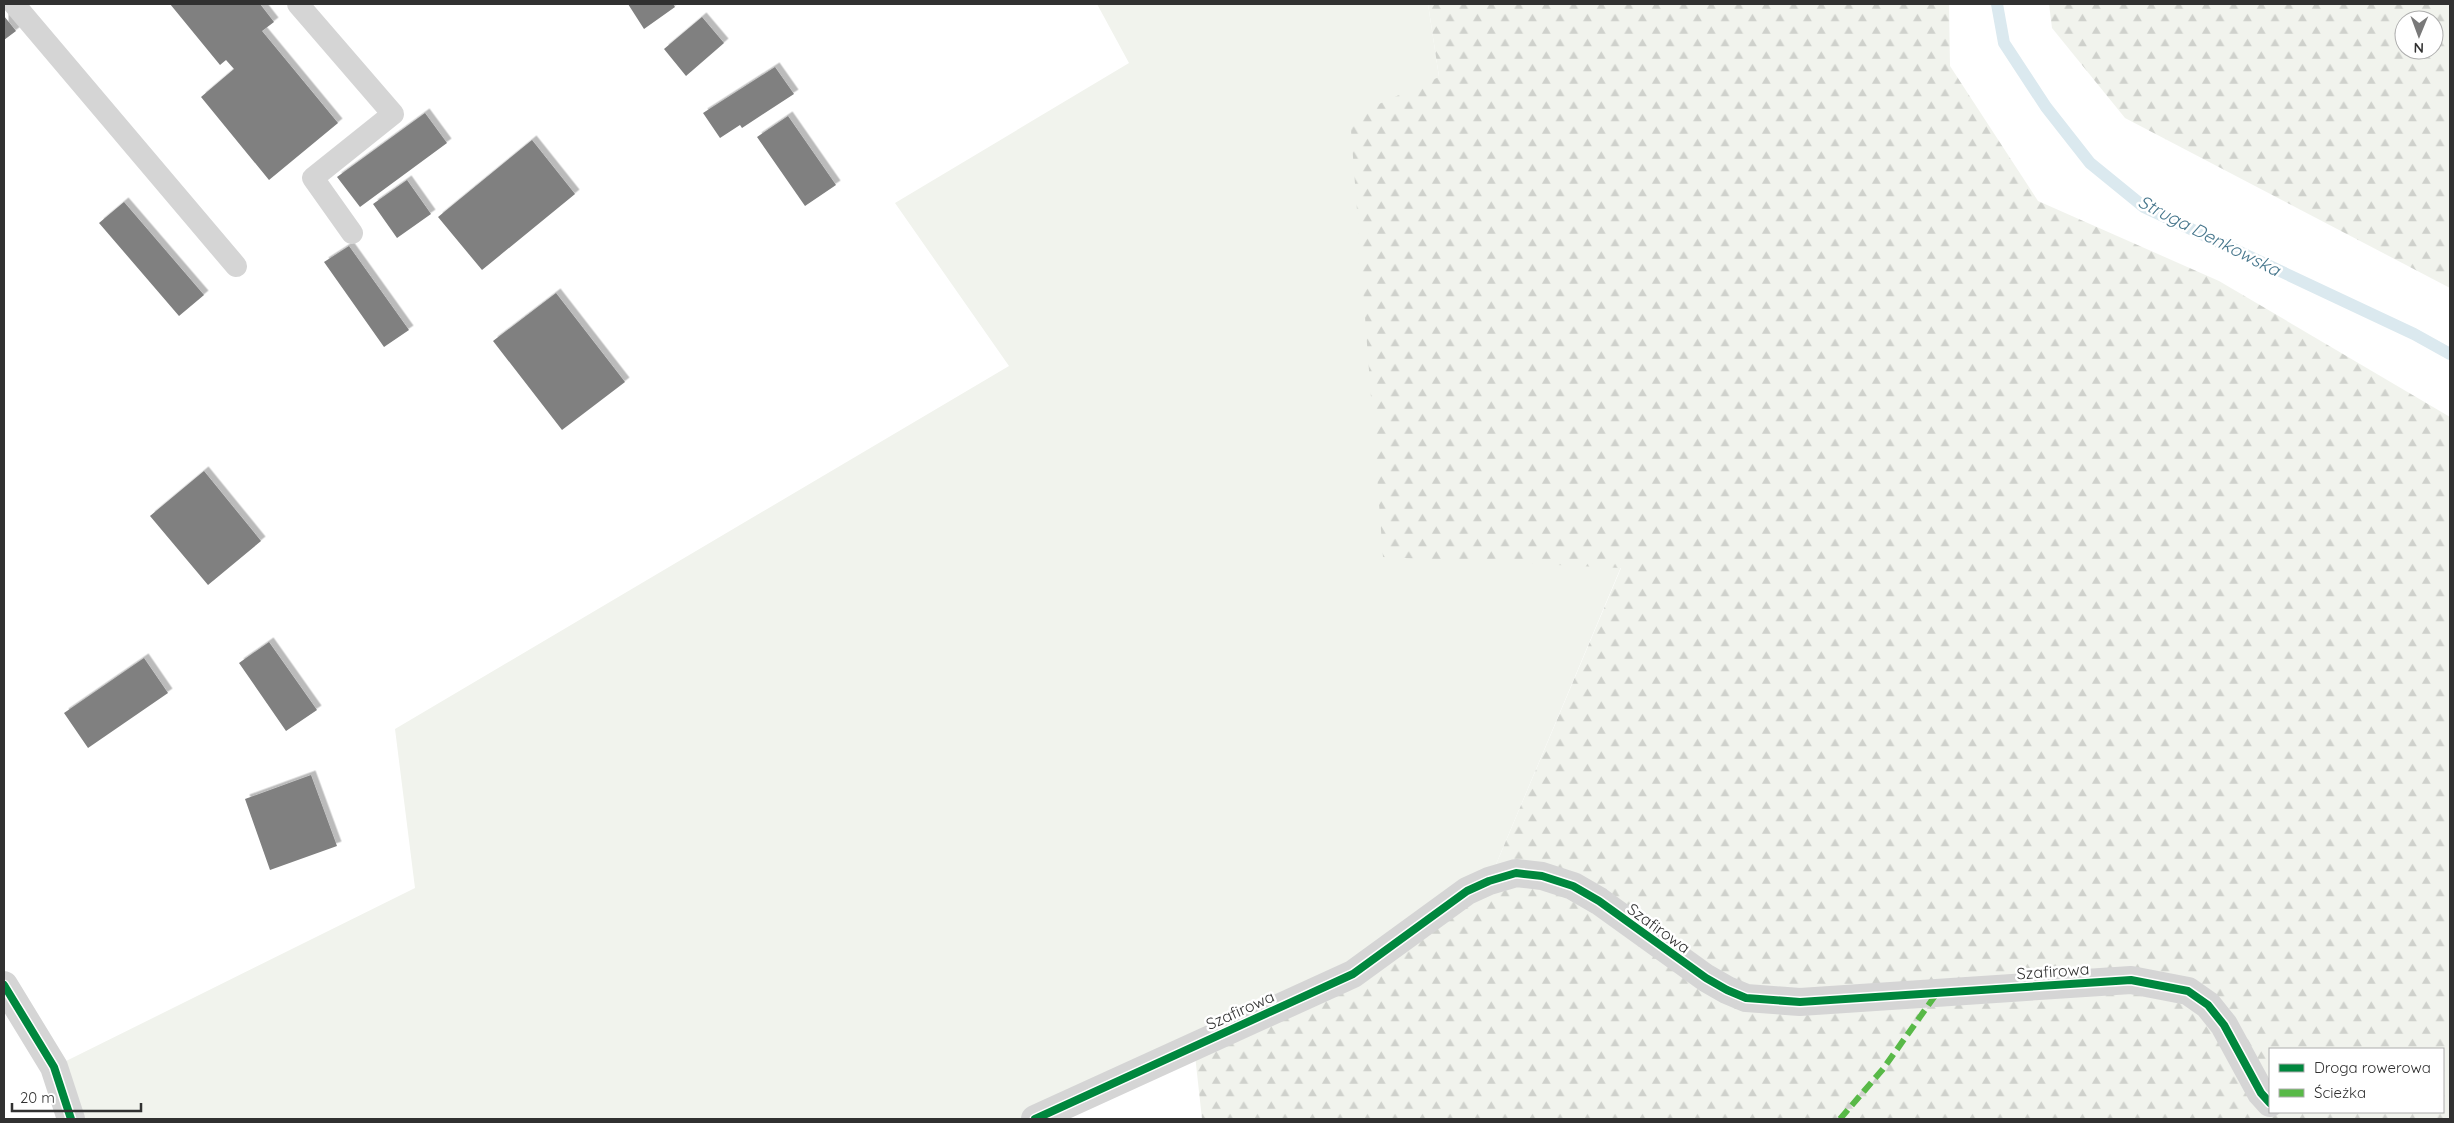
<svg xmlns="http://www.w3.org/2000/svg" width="2454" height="1123" font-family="Quicksand,sans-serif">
<defs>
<pattern id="forest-firs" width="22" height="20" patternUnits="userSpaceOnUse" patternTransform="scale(1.25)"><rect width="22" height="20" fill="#f1f3ed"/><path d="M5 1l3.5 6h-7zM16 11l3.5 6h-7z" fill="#cfd1cc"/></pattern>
<filter id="shadow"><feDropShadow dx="4.5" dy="-4.5" stdDeviation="0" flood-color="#0004"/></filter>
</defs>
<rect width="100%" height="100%" fill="#fff"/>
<path fill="#f1f3ed" d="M1097,4H1428L1439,77L1621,567L1489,881L1353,974L1035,1119H71L54,1067L415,888L395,729L1009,366L895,203L1129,63Z"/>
<path fill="url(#forest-firs)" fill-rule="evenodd" d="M1428,4H1949L1950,66L2038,201L2219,281L2450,417V1119H1202L1194,1046L1353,974L1489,881L1621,568L1383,557L1350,117L1439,77ZM2270,1049H2443V1112H2270Z
M2049,4H2450V288L2125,118L2052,28ZM2404,20H2434V50H2404Z"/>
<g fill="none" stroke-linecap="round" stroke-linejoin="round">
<path stroke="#dbe9ef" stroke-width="12" d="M1997,4L2004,43L2046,107L2090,163L2144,207L2414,334L2450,354"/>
</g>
<path fill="#808080" filter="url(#shadow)" d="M170,4H260L274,22L262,31L338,123L269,180L201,97L234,69L226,60L220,65Z
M628,4H673L675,7L644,29Z
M4,16L16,31L4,40Z
M702,17L724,43L686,76L664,49Z
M775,67L794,94L742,128L740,125L720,138L703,113Z
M425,113L447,143L360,207L337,177Z
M788,116L836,185L805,206L757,137Z
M532,140L575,194L482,270L438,217Z
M407,180L431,214L397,238L373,204Z
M124,202L204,295L179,316L99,223Z
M349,246L409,330L384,347L324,262Z
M556,293L625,382L562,430L493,341Z
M204,471L261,541L208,585L150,516Z
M269,642L317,710L286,731L239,663Z
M144,658L168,693L88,748L64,713Z
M311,775L337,846L270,870L245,799Z"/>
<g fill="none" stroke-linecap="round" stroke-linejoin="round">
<path stroke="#d5d5d5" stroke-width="22" d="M14,4L236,266
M298,4L393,114L313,178L352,233"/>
<path stroke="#d5d5d5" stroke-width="28" d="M4,985L54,1067L71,1119
M1035,1119L1353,974L1467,891L1489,881L1516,873L1542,876L1573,886L1599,901L1706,978L1727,990L1746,998L1800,1002L2131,980L2188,991L2208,1005L2224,1025L2261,1093L2270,1103"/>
<path stroke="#58b947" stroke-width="6" stroke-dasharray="12 6" stroke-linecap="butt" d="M1840,1119L1883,1069L1937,993"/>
<g stroke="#fff" stroke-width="11">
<path id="cycleway" d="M4,985L54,1067L71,1119
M1035,1119L1353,974L1467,891L1489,881L1516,873L1542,876L1573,886L1599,901L1706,978L1727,990L1746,998L1800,1002L2131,980L2188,991L2208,1005L2224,1025L2261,1093L2270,1103"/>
</g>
<use href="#cycleway" stroke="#00873e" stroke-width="8"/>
</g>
<g text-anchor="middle" stroke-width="5" stroke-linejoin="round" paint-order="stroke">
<g font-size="16" fill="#313131" stroke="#fff">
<text transform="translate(1659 928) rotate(36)" y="6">Szafirowa</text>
<text transform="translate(2053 971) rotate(-4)" y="6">Szafirowa</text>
<text transform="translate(1240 1010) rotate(-24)" y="6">Szafirowa</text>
</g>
<g font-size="18" font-style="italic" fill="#46768c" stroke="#fff">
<text transform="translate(2209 236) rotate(27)" y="6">Struga Denkowska</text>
</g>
</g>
<rect width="2454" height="1123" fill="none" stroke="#313131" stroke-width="10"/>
<rect x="2269" y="1048" width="175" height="65" fill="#ffffff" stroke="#adadad"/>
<rect x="2279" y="1064" width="25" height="8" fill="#00873e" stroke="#adadad"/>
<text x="2314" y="1073" font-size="15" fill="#313131">Droga rowerowa</text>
<rect x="2279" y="1089" width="25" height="8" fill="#58b947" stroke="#adadad"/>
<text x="2314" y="1098" font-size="15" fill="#313131">Ścieżka</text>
<g transform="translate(2419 35) rotate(181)"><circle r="24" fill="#ffffff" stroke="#adadad"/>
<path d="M0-4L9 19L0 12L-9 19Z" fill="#797979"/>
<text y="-8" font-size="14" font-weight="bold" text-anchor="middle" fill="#313131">N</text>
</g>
<path d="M12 1103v8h129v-8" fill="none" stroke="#313131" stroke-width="2.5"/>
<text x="20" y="1103" font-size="15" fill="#313131" stroke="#ffffff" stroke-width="4" paint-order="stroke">20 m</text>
</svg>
